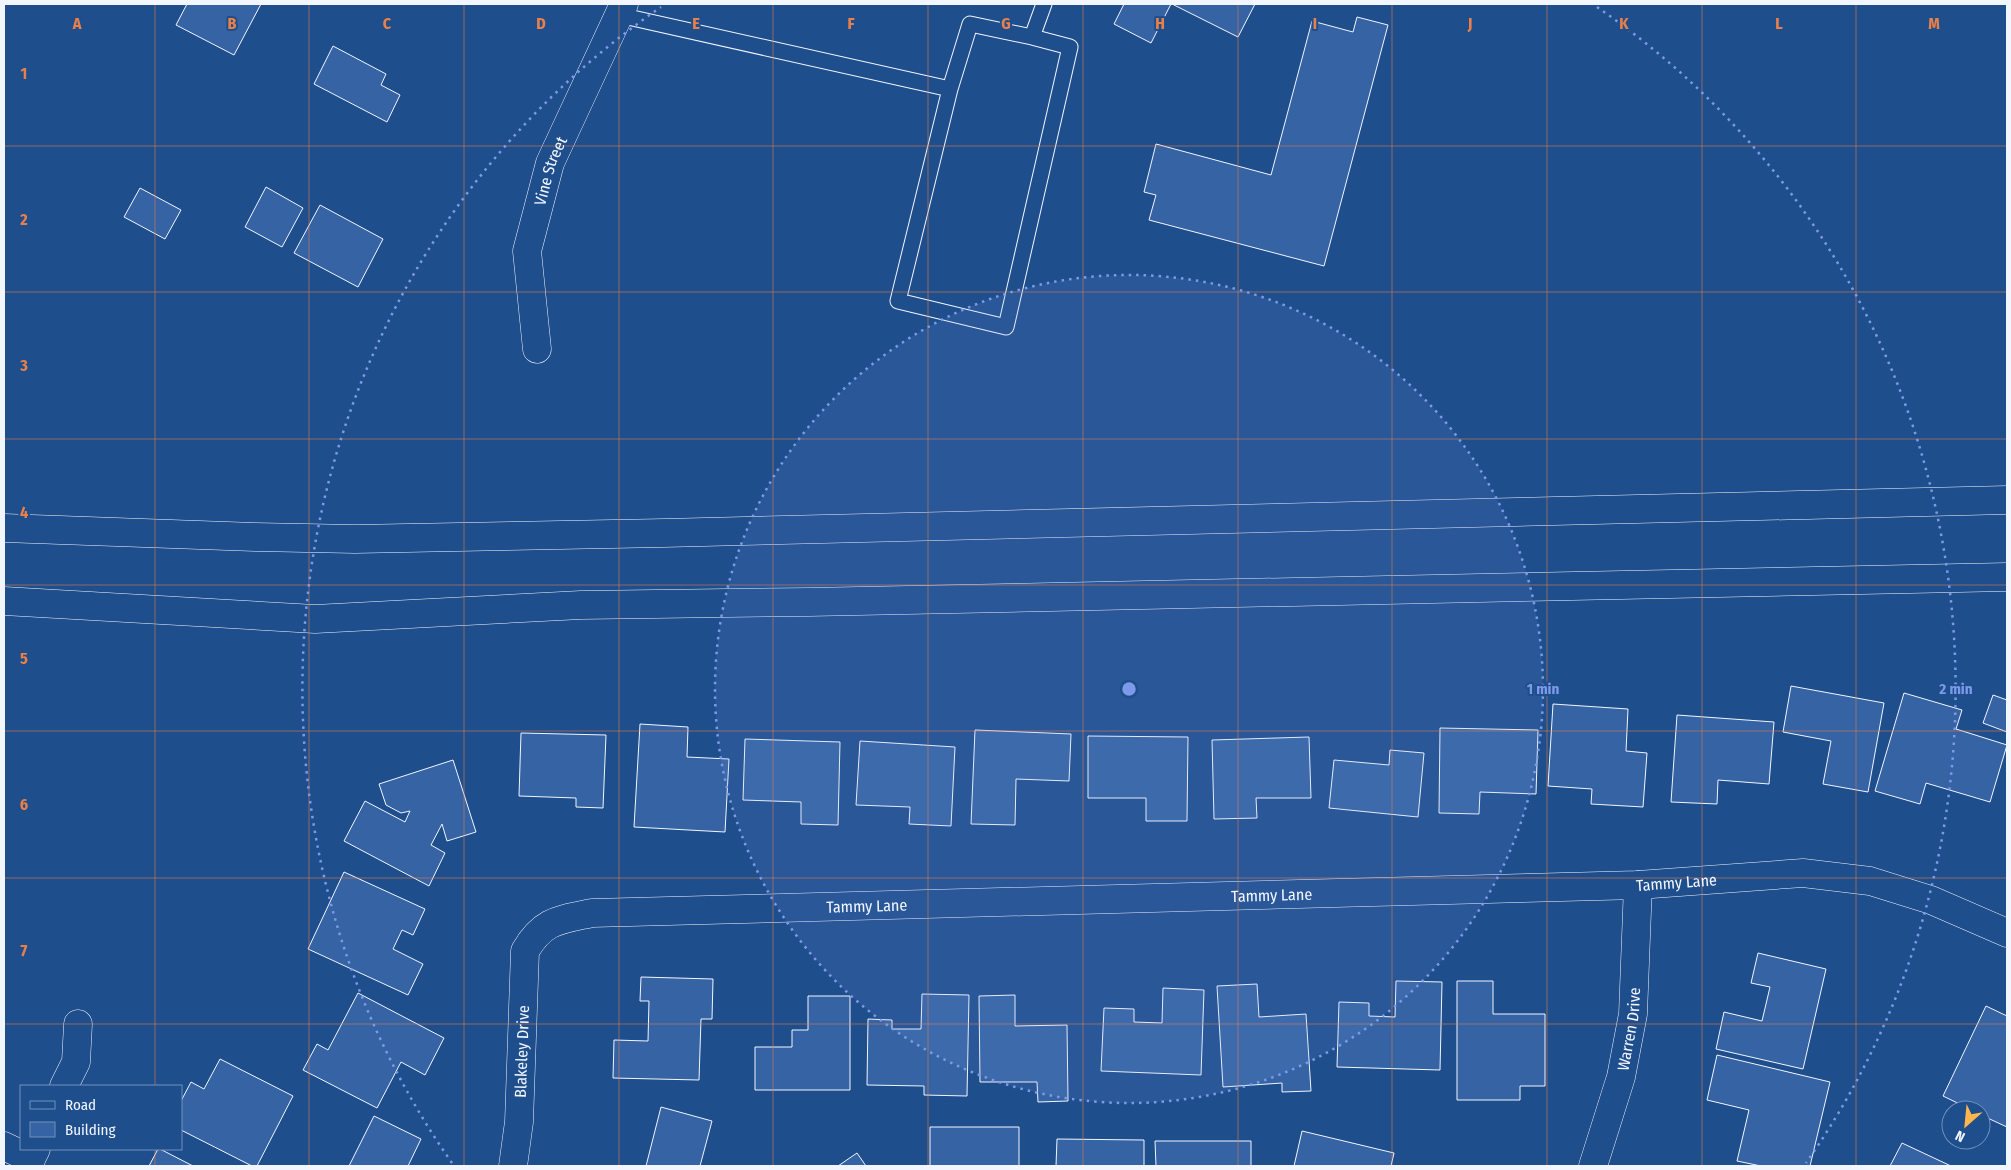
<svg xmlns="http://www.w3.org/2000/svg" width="2011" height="1170" font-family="'Fira Sans Condensed',sans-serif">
<rect width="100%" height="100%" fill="#1f4e8c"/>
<path fill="#3563a3" stroke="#f2f6ff" d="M187,4H261L234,55L176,25Z
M1124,4H1171L1151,43L1114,24Z
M1172,4H1255L1238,37Z
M1357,17L1388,25L1324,266L1149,220L1156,195L1144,192L1156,144L1271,175L1312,21L1353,32Z
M333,46L386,74L381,85L400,95L387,122L314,84Z
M266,187L303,208L282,247L245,227Z
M140,188L181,210L165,239L124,217Z
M320,205L383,239L358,287L294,253Z
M1791,686L1884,703L1868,792L1823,784L1831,741L1783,732Z
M1904,693L1962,710L1956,729L2007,745L1990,802L1926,783L1920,804L1875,791Z
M1993,695L2007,700V732L1983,723Z
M1553,704L1628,709L1626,751L1647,753L1643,807L1591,804L1592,789L1548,786Z
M1677,715L1774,722L1769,784L1718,780L1717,804L1671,802Z
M640,724L688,727L687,757L729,759L725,832L634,827Z
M1440,728L1538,730L1536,794L1480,792L1479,814L1439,813Z
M975,730L1071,734L1069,781L1016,779L1015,825L971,824Z
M521,733L606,735L603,808L576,807V798L519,796Z
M1088,736L1188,737L1187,821H1146V798H1088Z
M1309,737L1311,798H1256L1257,818L1214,819L1212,740Z
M745,739L840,742L838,825L801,824V802L743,800Z
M860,741L955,747L951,826L909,824L910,807L856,805Z
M1390,750L1424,753L1418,817L1329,808L1334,760L1389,765Z
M453,760L476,832L447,841L442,824L431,845L445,853L429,886L344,841L365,801L405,822L410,811L401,813L386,805L379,784Z
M344,872L425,909L413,935L402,930L393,949L423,964L408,995L308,949Z
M1758,953L1826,969L1803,1069L1716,1049L1724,1012L1762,1021L1770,987L1751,983Z
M641,977L713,979L712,1019H701L699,1080L613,1078L614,1040L648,1041L649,1001H640Z
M1396,981L1442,982L1440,1070L1337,1067L1339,1002L1369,1003V1016L1395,1017Z
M1457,981H1493V1014H1545V1086H1520V1100H1457Z
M1257,984L1259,1017L1306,1014L1311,1091L1282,1092V1083L1223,1087L1217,986Z
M1163,988L1204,990L1201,1075L1101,1071L1104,1008L1134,1009V1022L1162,1023Z
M358,993L444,1038L425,1075L401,1062L377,1108L303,1070L317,1044L328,1050Z
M922,994L969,995L967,1096L924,1095V1086L867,1085L868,1019L892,1020V1029H921Z
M1015,995V1026L1067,1025L1068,1101L1038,1102L1037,1082H980L979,996Z
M808,996H850V1090H755V1047H792V1030H808Z
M1986,1006L2007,1016V1127L1981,1115V1110H1972L1943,1096Z
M1717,1055L1830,1082L1810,1166H1761L1737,1161L1749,1110L1707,1100Z
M220,1059L293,1096L257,1166H252L181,1130V1101L191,1082L204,1089Z
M661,1107L712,1121L700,1166H646Z
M374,1116L421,1139L408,1166H349Z
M930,1127H1019V1166H930Z
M1302,1131L1394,1153L1391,1166H1294Z
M1057,1139L1144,1140V1166H1056Z
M1155,1141H1251V1166H1156Z
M1902,1143L1951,1166H1890Z
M158,1149H160L193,1166H149Z
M857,1153L866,1166H838Z"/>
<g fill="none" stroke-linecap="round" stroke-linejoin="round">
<g stroke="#f2f6ff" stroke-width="17">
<path id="service" d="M619,15L950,89L970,24L1032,37L1044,4
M950,89L898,301L1006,327L1070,47L1032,37"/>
</g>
<g stroke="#f2f6ff" stroke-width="29">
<g id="minor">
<path d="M64,1086L76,1062L78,1024"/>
<path d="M4,1146L31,1159L36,1149"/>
<path id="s1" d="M513,1166L519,1122L525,951C543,920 559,920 592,913L1638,885L1803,873L1870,881L1931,900L2007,933"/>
<path id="s2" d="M1593,1166L1621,1077L1633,1014L1638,885"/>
</g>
</g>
<g stroke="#f2f6ff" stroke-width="29">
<g id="tertiary">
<path id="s3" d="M537,349L527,251L550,163L624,4"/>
<path d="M27,1166L31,1159"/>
</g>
</g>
<g stroke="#f2f6ff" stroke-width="29">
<path id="motorway" d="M4,528L255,537L355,539L664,533L2007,500
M4,601L315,619L581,605L809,602L2007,577"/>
</g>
<use href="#service" stroke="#1f4e8c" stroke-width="15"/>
<use href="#minor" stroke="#1f4e8c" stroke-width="28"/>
<use href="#tertiary" stroke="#1f4e8c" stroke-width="28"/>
<use href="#motorway" stroke="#1f4e8c" stroke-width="28"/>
</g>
<path fill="none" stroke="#ea8049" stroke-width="1" stroke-opacity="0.55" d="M155,4V1086M309,4V1166M464,4V1166M619,4V1166M773,4V1166M928,4V1166M1083,4V1166M1238,4V1166M1392,4V1166M1547,4V1166M1702,4V1166M1856,4V1166M4,146H2007M4,292H2007M4,439H2007M4,585H2007M4,731H2007M4,878H2007M4,1024H2007M155,1149V1166"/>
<circle cx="1129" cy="689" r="414" fill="#7d9aea" fill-opacity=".12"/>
<g fill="none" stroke="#7d9aea" stroke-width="2.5" stroke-dasharray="2.5 5">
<circle cx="1129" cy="689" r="414"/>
<path d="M452 1163A827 827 0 0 1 661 7M1597 7A827 827 0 0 1 1806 1163"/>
</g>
<g text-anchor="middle" stroke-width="4" stroke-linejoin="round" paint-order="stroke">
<g font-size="16" fill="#f2f6ff" stroke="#1f4e8c">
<text dy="6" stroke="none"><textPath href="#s3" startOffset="182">Vine Street</textPath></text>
<text dy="6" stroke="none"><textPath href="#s1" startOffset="1381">Tammy Lane</textPath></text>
<text dy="6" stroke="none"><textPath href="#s1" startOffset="976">Tammy Lane</textPath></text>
<text dy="6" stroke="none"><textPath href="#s1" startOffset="571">Tammy Lane</textPath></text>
<text dy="6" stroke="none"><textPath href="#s2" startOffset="142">Warren Drive</textPath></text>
<text dy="6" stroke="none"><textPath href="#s1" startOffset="115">Blakeley Drive</textPath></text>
</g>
</g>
<g font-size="16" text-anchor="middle" font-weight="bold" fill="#ea8049" stroke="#1f4e8c" stroke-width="4" stroke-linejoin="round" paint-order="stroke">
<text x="77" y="29">A</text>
<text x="232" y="29">B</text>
<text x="387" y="29">C</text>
<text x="541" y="29">D</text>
<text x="696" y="29">E</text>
<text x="851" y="29">F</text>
<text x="1006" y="29">G</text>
<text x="1160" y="29">H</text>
<text x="1315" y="29">I</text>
<text x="1470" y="29">J</text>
<text x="1624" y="29">K</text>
<text x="1779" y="29">L</text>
<text x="1934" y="29">M</text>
<text x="24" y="79">1</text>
<text x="24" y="225">2</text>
<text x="24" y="371">3</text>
<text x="24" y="518">4</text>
<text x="24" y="664">5</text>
<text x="24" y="810">6</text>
<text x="24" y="956">7</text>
</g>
<circle cx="1129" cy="689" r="8" fill="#7d9aea" stroke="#1f4e8c" stroke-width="2.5"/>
<g font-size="15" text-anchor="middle" font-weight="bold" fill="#7d9aea" stroke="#1f4e8c" stroke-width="4" stroke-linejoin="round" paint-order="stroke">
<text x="1543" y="694">1 min</text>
<text x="1956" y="694">2 min</text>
</g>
<rect width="2011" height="1170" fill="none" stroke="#f2f6ff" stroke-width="10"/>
<rect x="20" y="1085" width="162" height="65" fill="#1f4e8c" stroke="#7391ba"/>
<rect x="30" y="1101" width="25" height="8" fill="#1f4e8c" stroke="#7391ba"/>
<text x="65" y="1110" font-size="15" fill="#f2f6ff">Road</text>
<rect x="30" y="1122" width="25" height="15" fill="#3563a3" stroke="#7391ba"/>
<text x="65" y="1135" font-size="15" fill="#f2f6ff">Building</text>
<g transform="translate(1966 1125) rotate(207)"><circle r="24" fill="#1f4e8c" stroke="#7391ba"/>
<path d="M0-4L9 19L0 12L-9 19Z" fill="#ffb74d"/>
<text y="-8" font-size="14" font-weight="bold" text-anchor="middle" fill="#f2f6ff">N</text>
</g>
</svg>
